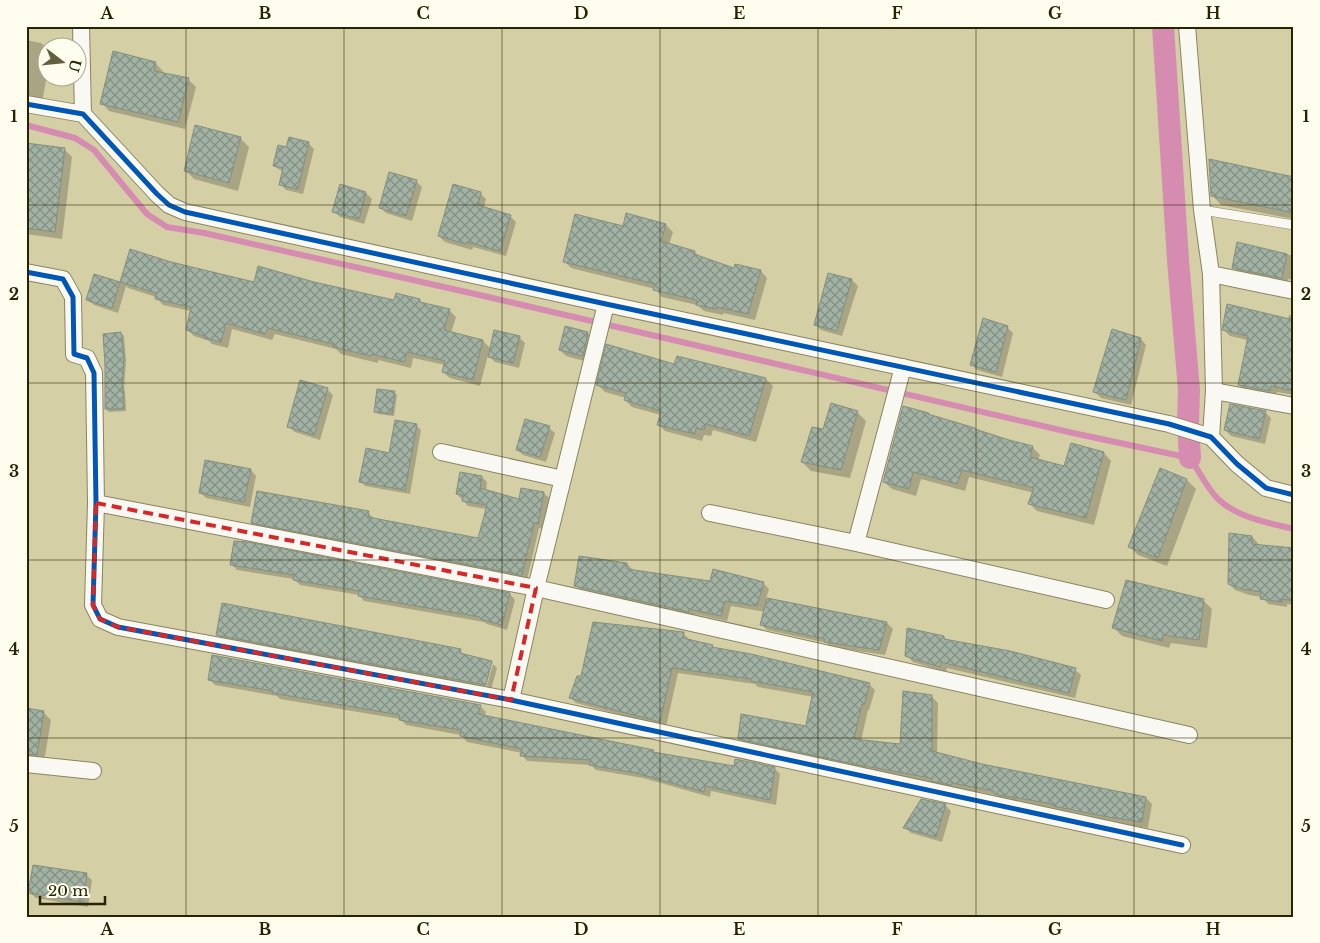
<svg xmlns="http://www.w3.org/2000/svg" width="1320" height="943" font-family="'Libre Baskerville',serif">
<defs>
<pattern id="building-cross-hatch" width="8" height="8" patternUnits="userSpaceOnUse" patternTransform="scale(1.25)"><rect width="8" height="8" fill="#a2b2a4"/><path d="M0 0l8 8M0 8l8-8" fill="none" stroke="#849083"/></pattern>
</defs>
<rect width="100%" height="100%" fill="#d4cfa5"/>
<path fill="#0003" d="M26,40L41,43L48,49V69L42,103L26,101Z
M155,63L163,71L162,74L188,79L196,87L185,129L109,111L102,103Z
M240,138L249,147L238,191L194,179L185,170Z
M308,143L314,149L303,194L286,190L280,184L283,172L274,166L287,149Z
M26,145L64,149L72,157L62,239L26,234Z
M1294,178V219L1221,205L1212,195Z
M416,181L422,187L412,221L386,213L380,207Z
M366,193L372,199L364,224L340,217L334,211Z
M481,194L486,199L484,208L510,216L516,222L506,256L473,247L472,250L445,242L439,236Z
M627,215L666,225L673,232L669,245L695,252L700,257L735,270L761,271L767,278L755,320L723,313V315L704,311L697,305L662,297L655,289L571,268L564,261L624,228Z
M1238,243L1294,256V280L1288,279L1287,283L1239,273L1234,267Z
M131,250L171,263L255,283H314L395,302L420,301L423,304L449,310L456,317L451,333L483,341L491,349L519,337L525,343L519,368L495,362L488,355L480,386L450,378L443,372L445,365L413,358L411,368L378,360V363L341,354L336,349L275,334L272,340L232,329L228,348L212,344L209,341L194,336L187,329L191,311L163,305L156,297L128,288L126,286L118,313L94,305L88,300L95,276L121,283Z
M829,274L852,280L858,286L842,336L821,330L815,324Z
M1289,315L1294,316V395L1277,392L1276,397L1245,391L1239,385L1248,340L1230,336L1224,330L1288,320Z
M1007,327L1013,333L1002,377L977,370L971,364Z
M121,333L124,336L126,361L124,390L125,391L126,411L109,412L106,409Z
M587,333L593,339L588,362L566,356L560,350Z
M1141,339L1146,345L1131,405L1101,398L1095,392Z
M675,366L766,379L773,386L756,442L713,430L711,436L704,435L702,441L665,431L658,424L661,415L632,407L625,400L626,398L605,392L598,385Z
M327,389L333,395L320,440L295,432L289,427Z
M394,393L397,395L394,416L378,414L375,411Z
M857,412L866,421L850,478L811,471L802,462L824,431Z
M1265,412L1271,418L1265,444L1231,436L1225,430Z
M928,414L930,416L975,429L977,431L1032,447L1040,455L1038,460L1065,468L1104,453L1111,461L1094,525L1037,511L1030,504L1034,493L969,477L965,491L921,479L916,496L892,489L884,482Z
M416,425L421,430L410,494L365,486L361,481L390,455Z
M549,428L555,433L546,462L523,455L517,449Z
M251,470L256,476L250,507L206,498L200,492Z
M482,477L487,482L486,491L520,501L544,493L549,498L544,529L539,528L527,580L258,528L253,522L368,513L374,518L479,540L487,509L468,506L457,494Z
M1187,480L1196,489L1167,566L1138,555L1129,546Z
M1252,537L1258,543V546L1294,549V605L1287,604V607L1268,604L1262,597L1249,595L1235,590L1229,584Z
M231,564L510,594L515,600L507,630L487,624L484,622L364,601L359,595L300,585L294,579L237,570Z
M627,564L633,570L711,582L763,583L769,589L766,599L887,623L893,629L885,655L831,647L827,643L767,630L761,624L765,612L731,606L727,621L695,614L694,617L581,591L576,585Z
M1204,601L1212,609L1207,648L1171,643L1169,648L1122,636L1114,628Z
M684,634L689,639L712,646L715,649L869,684L875,690L869,710H868L861,741L901,745L932,697L938,703L937,754L982,765L1146,798L1152,804L1148,828L1115,823L1060,811L1058,809L1001,799L997,795L958,788L957,790L932,782L745,744L739,738L807,728L814,697L758,687L755,684L678,673L666,727L576,703L570,697Z
M217,635L460,651L465,655L492,663L497,668L491,690L486,689L493,664H490L484,689L223,640Z
M944,637L948,641L1075,670L1081,675L1075,698L947,668L946,672L913,662L907,656Z
M209,679L480,706L486,712L485,716L653,751L655,753L735,767L774,768L780,774L776,805L711,791L710,797L643,778L596,770L591,765L527,761L522,755V753L467,742L461,735L406,725L400,719L280,699L277,696L215,685Z
M26,710L43,712L51,720L44,762H26Z
M945,805L951,811L942,842L911,833L905,827Z
M86,875L92,880L88,907L36,898L30,893Z"/>
<g fill="none" stroke-linecap="round" stroke-linejoin="round">
<path stroke="#d58cb0" stroke-width="6" d="M26,125L75,138L94,150L147,214L167,227L204,233L484,296L1073,433L1190,458C1199,471 1207,488 1218,499C1238,518 1269,523 1294,529"/>
<path stroke="#d58cb0" stroke-width="22" d="M1163,26L1178,260L1189,390L1188,423L1190,458"/>
</g>
<path fill="url(#building-cross-hatch)" stroke="#838f80" d="M113,51L156,62L154,71L189,78L178,122L100,104Z
M195,125L241,137L229,183L184,171Z
M289,137L309,142L298,189L279,185L283,168L273,166L278,145L286,147Z
M26,143L65,148L55,232L26,228Z
M1209,159L1294,177V213L1211,196Z
M389,172L417,180L406,216L379,208Z
M340,184L366,192L359,219L332,212Z
M453,184L481,192L478,205L511,215L500,251L467,242L466,244L438,236Z
M626,213L666,224L661,241L695,251L694,254L734,268L735,264L761,270L748,314L717,307L716,309L696,305L697,300L653,290L655,284L563,262L575,214L623,226Z
M1237,242L1287,254L1282,278L1232,268Z
M130,249L171,262L254,282L258,266L314,282L394,300L396,293L420,299V302L450,309L444,330L483,340L473,380L442,372L445,361L407,352L404,362L372,354L371,356L333,347V344L268,328L265,334L226,323L221,342L204,338V336L186,330L191,307L155,299L156,293L120,282Z
M828,273L852,279L837,331L814,325Z
M94,274L120,282L112,308L86,300Z
M1227,304L1294,320V391L1271,386L1270,391L1238,385L1248,336L1222,330Z
M983,318L1008,326L996,372L970,365Z
M565,326L588,332L583,356L559,350Z
M1112,329L1141,338L1126,400L1093,392Z
M494,330L520,336L513,363L488,357Z
M121,332L124,358L122,387H123L124,409H105V365L103,334Z
M606,344L674,364L677,356L766,378L749,436L706,424L704,430L696,428L695,434L657,425L661,411L624,400L626,393L596,385Z
M300,380L328,388L314,435L287,427Z
M377,389L395,391L392,414L374,412Z
M831,403L858,411L841,470L801,462L812,427L823,429Z
M1230,404L1266,411L1259,439L1224,430Z
M903,406L929,413L928,414L975,428V429L1009,440L1033,446L1030,457L1064,466L1071,443L1104,452L1086,518L1028,504L1034,488L962,470L957,484L913,472L909,489L883,482Z
M525,419L550,426L540,457L516,450Z
M395,420L417,424L405,490L359,482L366,448L389,453Z
M205,460L251,469L244,502L199,493Z
M1160,468L1187,479L1158,558L1128,547Z
M460,472L482,476L480,488L519,499L521,488L544,492L538,524L534,523L522,575L251,523L257,491L369,511L368,517L478,538L487,505L462,501L463,495L456,494Z
M1229,533L1252,536V544L1294,548V601L1282,599V602L1260,599L1261,592L1242,589L1228,584Z
M234,541L248,542L510,593L502,625L480,619V617L358,596L359,591L293,580L294,575L230,565Z
M579,556L627,563V569L710,581L713,569L764,582L757,606L725,601L721,616L689,609V612L574,586Z
M1126,580L1204,599L1199,640L1163,635L1162,641L1112,628Z
M767,598L887,622L879,650L824,642L825,639L760,625Z
M222,603L461,649L460,653L492,661L486,685L216,635Z
M593,622L684,632L683,638L713,645L712,647L751,654L870,683L864,705L862,704L854,739L900,744L903,691L932,695V751L982,764L1146,797L1142,822L1108,817L1053,806V804L994,794V791L952,783L951,785L931,781L932,779L925,777L849,763L738,739L741,714L806,726V724L813,692L751,681V679L672,668L660,722L569,698L577,676H581Z
M907,628L944,636V639L1010,651L1076,668L1069,693L941,662L940,667L905,656Z
M212,655L481,705L478,714L654,750L653,752L734,766L735,759L775,767L770,800L705,786L704,792L636,773L589,765L591,760L520,756L522,749L460,736L461,730L399,720L400,715L272,693L273,691L208,680Z
M26,708L44,711L37,755L26,754Z
M921,799L946,804L936,837L903,828Z
M33,865L87,873L83,902L28,893Z"/>
<g fill="none" stroke-linecap="round" stroke-linejoin="round">
<g stroke="#898561" stroke-width="10">
<path id="lane" d="M1202,210L1294,225"/>
</g>
<g stroke="#898561" stroke-width="18">
<path id="street" d="M81,26L83,114
M1187,26L1202,210L1211,274L1214,391L1211,437
M26,104L83,114L157,194L169,205L185,212L606,304L1169,424L1211,437L1237,464L1266,488L1294,495
M26,272L63,279L73,297L74,354L87,358L94,373L96,503L93,605L100,619L118,627L511,700L1182,845
M1211,274L1294,291
M1214,391L1294,406
M441,452L563,479
M96,503L536,588L1189,735
M710,513L856,543L1106,600
M856,543L903,367
M511,700L536,588L606,304
M26,764L93,771"/>
</g>
<use href="#lane" stroke="#f9f8f2" stroke-width="9"/>
<use href="#street" stroke="#f9f8f2" stroke-width="16"/>
<g stroke="#fffdee" stroke-width="8">
<path id="cycleway" d="M26,104L83,114L157,194L169,205L185,212L606,304L1169,424L1211,437L1237,464L1266,488L1294,495
M26,272L63,279L73,297L74,354L87,358L94,373L96,503L93,605L100,619L118,627L511,700L1182,845"/>
</g>
<use href="#cycleway" stroke="#0057b8" stroke-width="5"/>
</g>
<path fill="none" stroke="#d62828" stroke-width="4" stroke-dasharray="10 6" stroke-linejoin="round" d="M96,503L536,588L511,700L118,627L100,619L93,605Z"/>
<path fill="none" stroke="#282303" stroke-width="1" stroke-opacity="0.55" d="M186,26V917M344,26V917M502,26V917M660,26V917M818,26V917M976,26V917M1134,26V917M26,205H1294M26,383H1294M26,560H1294M26,738H1294"/>
<rect width="1320" height="943" fill="none" stroke="#fffdee" stroke-width="55"/>
<g transform="translate(62 62) rotate(106)"><circle r="24" fill="#fffdee" stroke="#a9a690"/>
<path d="M0-4L9 19L0 12L-9 19Z" fill="#645f3c"/>
<text y="-8" font-size="14" font-weight="bold" text-anchor="middle" fill="#282303">U</text>
</g>
<path d="M40 896v8h65v-8" fill="none" stroke="#282303" stroke-width="2.5"/>
<text x="48" y="896" font-size="15" fill="#282303" stroke="#fffdee" stroke-width="4" paint-order="stroke">20 m</text>
<rect x="28" y="28" width="1264" height="888" fill="none" stroke="#282303" stroke-width="2"/>
<g font-size="16" text-anchor="middle" font-weight="bold" fill="#282303">
<text x="107" y="19">A</text>
<text x="265" y="19">B</text>
<text x="423" y="19">C</text>
<text x="581" y="19">D</text>
<text x="739" y="19">E</text>
<text x="897" y="19">F</text>
<text x="1055" y="19">G</text>
<text x="1213" y="19">H</text>
<text x="14" y="122">1</text>
<text x="1306" y="122">1</text>
<text x="14" y="300">2</text>
<text x="1306" y="300">2</text>
<text x="14" y="477">3</text>
<text x="1306" y="477">3</text>
<text x="14" y="655">4</text>
<text x="1306" y="655">4</text>
<text x="14" y="832">5</text>
<text x="1306" y="832">5</text>
<text x="107" y="935">A</text>
<text x="265" y="935">B</text>
<text x="423" y="935">C</text>
<text x="581" y="935">D</text>
<text x="739" y="935">E</text>
<text x="897" y="935">F</text>
<text x="1055" y="935">G</text>
<text x="1213" y="935">H</text>
</g>
</svg>
